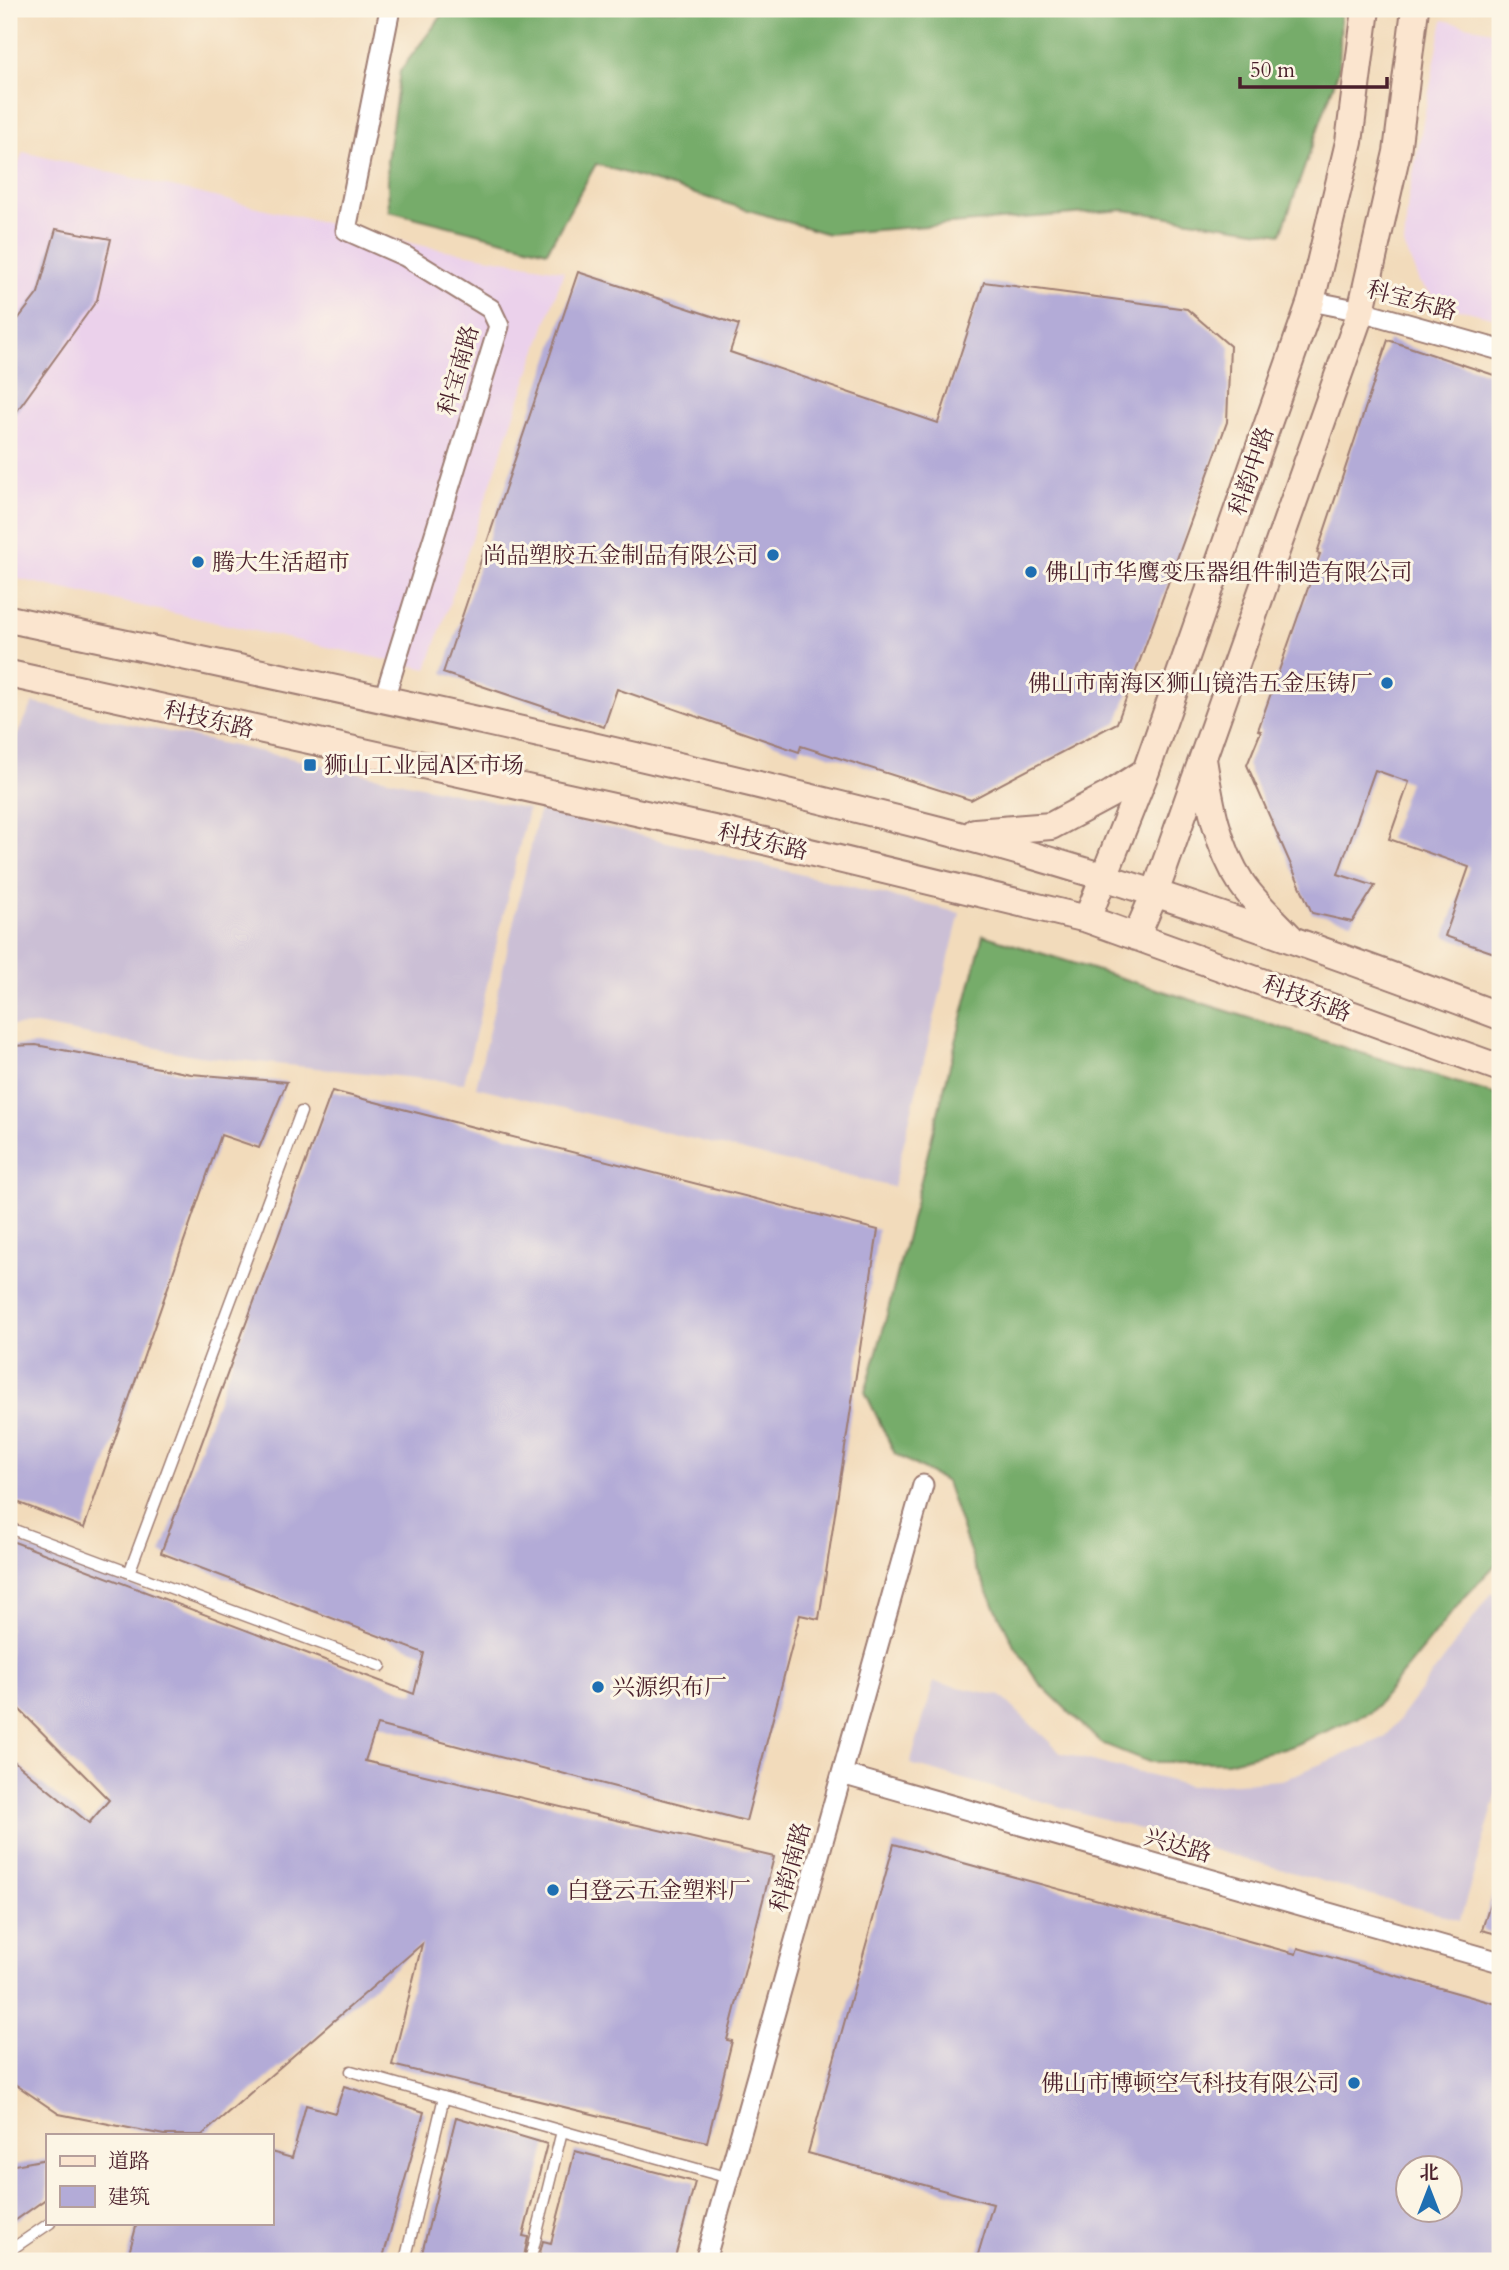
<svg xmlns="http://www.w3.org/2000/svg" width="1509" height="2270" font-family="Cardo,'Noto Serif SC',serif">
<rect width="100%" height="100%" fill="#fcf5e5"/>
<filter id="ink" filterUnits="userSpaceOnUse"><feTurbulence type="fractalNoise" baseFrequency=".0143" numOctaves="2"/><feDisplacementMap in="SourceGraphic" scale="14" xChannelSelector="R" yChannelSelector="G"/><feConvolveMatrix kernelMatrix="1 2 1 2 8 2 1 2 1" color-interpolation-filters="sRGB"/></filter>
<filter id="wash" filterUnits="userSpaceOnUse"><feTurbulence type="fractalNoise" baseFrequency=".00686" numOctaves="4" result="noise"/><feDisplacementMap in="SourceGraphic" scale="28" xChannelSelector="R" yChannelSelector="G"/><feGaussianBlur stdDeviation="1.57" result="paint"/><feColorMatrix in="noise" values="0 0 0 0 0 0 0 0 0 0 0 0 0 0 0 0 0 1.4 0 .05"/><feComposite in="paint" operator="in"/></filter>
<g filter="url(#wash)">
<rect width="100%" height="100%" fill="#f2dbbb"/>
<path fill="#ebd1eb" d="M1443,20L1500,33V319L1442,305L1419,282L1404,245L1408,200Z
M23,152L423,246L564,271L427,669L9,577V188Z"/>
<path fill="#cbbfd5" d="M33,703L528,809L464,1083L199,1056L37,1025L9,1026V752Z
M539,811L960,913L893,1187L476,1087Z
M1492,1593L1500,1596V1784L1460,1920L910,1764L934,1682L1001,1696L1061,1753L1190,1786L1282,1780L1386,1737Z"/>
<path fill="#76ac6a" stroke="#60664a" stroke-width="2" d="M447,9H1341L1339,69L1281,234L1124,210L828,234L596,164L547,251L389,211L387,161L400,71Z
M983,935L1500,1096V1560L1462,1600L1371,1712L1292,1746L1227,1762H1149L1101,1743L1039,1683L1013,1643L975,1566L946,1482L895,1454L865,1392L882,1334Z"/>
<g id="blocks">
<path fill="#b3abd7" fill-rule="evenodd" d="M56,229L111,239L97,300L9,422V331L38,293Z
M578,272L739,325L730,352L938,423L984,282L1187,309L1230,346L1227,422L1117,723L971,800L801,746L799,752L617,689L604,727L443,673Z
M1388,340L1500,377V955L1445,936L1469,867L1389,839L1409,782L1375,770L1338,874L1375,886L1352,922L1312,913L1247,765L1261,731L1258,730L1320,554L1317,553Z
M36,1045L191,1074L287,1082L259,1148L221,1135L84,1528L9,1499V1046Z
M332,1091L878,1230L819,1619L800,1615L746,1821L377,1725L365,1761L774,1857L727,2040L732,2041L707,2142L392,2065L422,1944L202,2135H164L59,2114L9,2080V1757L89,1823L109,1800L9,1699V1540L414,1694L424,1653L161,1553Z
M894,1844L1296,1954L1298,1948L1500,2005V2261H1209L1188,2255H1181L1180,2261H976L993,2204L808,2153ZM1408,2168H1450V2210H1408Z
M1496,1883H1500V1935L1482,1930Z
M344,2086L424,2112L382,2261H127L137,2223H271V2152L292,2158L306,2105L335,2113Z
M456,2117L547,2144L523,2236L528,2237L523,2261H420Z
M575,2151L695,2182L674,2261H538L543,2241L551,2243Z
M47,2159V2198L9,2225V2166Z"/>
</g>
</g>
<g filter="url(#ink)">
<use href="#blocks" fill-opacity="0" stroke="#9e7d73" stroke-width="2"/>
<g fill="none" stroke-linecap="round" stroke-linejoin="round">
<g stroke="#9e7d73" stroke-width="13">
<path id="lane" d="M9,1528L381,1666
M129,1573L301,1112
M351,2071L562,2131L530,2261
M562,2131L729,2178
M9,2251L50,2223
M405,2261L444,2097"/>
</g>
<g stroke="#9e7d73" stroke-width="23">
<path id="street" d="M1311,301L1361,311L1500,350
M384,699L499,326L491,309L405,256L346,230L390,9
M842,1774L1500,1962
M705,2261L923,1485"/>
</g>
<g stroke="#9e7d73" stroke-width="30">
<path id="secondary" d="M9,619C320,685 632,751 940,830C1131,880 1316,947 1500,1016
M9,674L727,832L1087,919L1500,1068
M1203,759C1210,803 1217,846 1242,884C1255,903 1274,920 1290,937
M975,832L1051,826L1109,795L1146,771
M1087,919L1146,771L1311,301L1349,142L1366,9
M1136,937L1155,893L1361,311L1397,152L1415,9"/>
</g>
<use href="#lane" stroke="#fff" stroke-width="10"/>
<use href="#street" stroke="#fff" stroke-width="19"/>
<use href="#secondary" stroke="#fbe5cf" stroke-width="26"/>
</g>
</g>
<g fill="#1f6fb2" stroke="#fcf5e5" stroke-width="2.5">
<circle cx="773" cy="555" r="7"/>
<circle cx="198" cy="562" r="7"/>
<circle cx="1031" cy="572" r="7"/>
<circle cx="1387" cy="683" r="7"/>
<rect x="303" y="758" width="14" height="14" rx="3.5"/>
<circle cx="598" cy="1687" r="7"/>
<circle cx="553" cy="1890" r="7"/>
<circle cx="1354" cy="2083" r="7"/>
</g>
<g text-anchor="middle" stroke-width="6" stroke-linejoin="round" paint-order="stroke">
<g font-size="23" fill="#4a1f2b" stroke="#fcf5e5">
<text transform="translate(1412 300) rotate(15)" y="8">科宝东路</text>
<text transform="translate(458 370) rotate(-74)" y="8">科宝南路</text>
<text transform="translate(1251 471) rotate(-71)" y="8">科韵中路</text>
<text transform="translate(209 719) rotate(13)" y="8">科技东路</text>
<text transform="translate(763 841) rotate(13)" y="8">科技东路</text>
<text transform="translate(1307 998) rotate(20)" y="8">科技东路</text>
<text transform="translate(1178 1845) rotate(16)" y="8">兴达路</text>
<text transform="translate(790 1867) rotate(-74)" y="8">科韵南路</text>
</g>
<g font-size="23" fill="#4a1f2b" stroke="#fcf5e5" text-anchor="start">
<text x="759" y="563" text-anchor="end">尚品塑胶五金制品有限公司</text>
<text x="212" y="570">腾大生活超市</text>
<text x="1045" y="580">佛山市华鹰变压器组件制造有限公司</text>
<text x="1373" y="691" text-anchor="end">佛山市南海区狮山镜浩五金压铸厂</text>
<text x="324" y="773">狮山工业园A区市场</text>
<text x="612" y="1695">兴源织布厂</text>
<text x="567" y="1898">白登云五金塑料厂</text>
<text x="1340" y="2091" text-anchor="end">佛山市博顿空气科技有限公司</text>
</g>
</g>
<rect width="1509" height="2270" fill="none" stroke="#fcf5e5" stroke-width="35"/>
<rect x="46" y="2134" width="228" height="91" fill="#fcf5e5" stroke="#b59f9b" stroke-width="2"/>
<rect x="60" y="2156" width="35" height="10" fill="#fbe5cf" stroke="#b59f9b" stroke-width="2"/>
<text x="108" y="2168" font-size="21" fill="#4a1f2b">道路</text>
<rect x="60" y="2186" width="35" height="21" fill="#b3abd7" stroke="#b59f9b" stroke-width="2"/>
<text x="108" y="2204" font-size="21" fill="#4a1f2b">建筑</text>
<g transform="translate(1429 2189)"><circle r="33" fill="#fcf5e5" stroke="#b59f9b" stroke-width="2"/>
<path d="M0-5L12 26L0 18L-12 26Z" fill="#1f6fb2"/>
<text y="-10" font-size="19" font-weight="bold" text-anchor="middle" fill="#4a1f2b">北</text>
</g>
<path d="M1240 77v10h147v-10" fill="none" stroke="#4a1f2b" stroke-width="3.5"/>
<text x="1250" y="77" font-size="21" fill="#4a1f2b" stroke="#fcf5e5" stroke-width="5" paint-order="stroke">50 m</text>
</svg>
